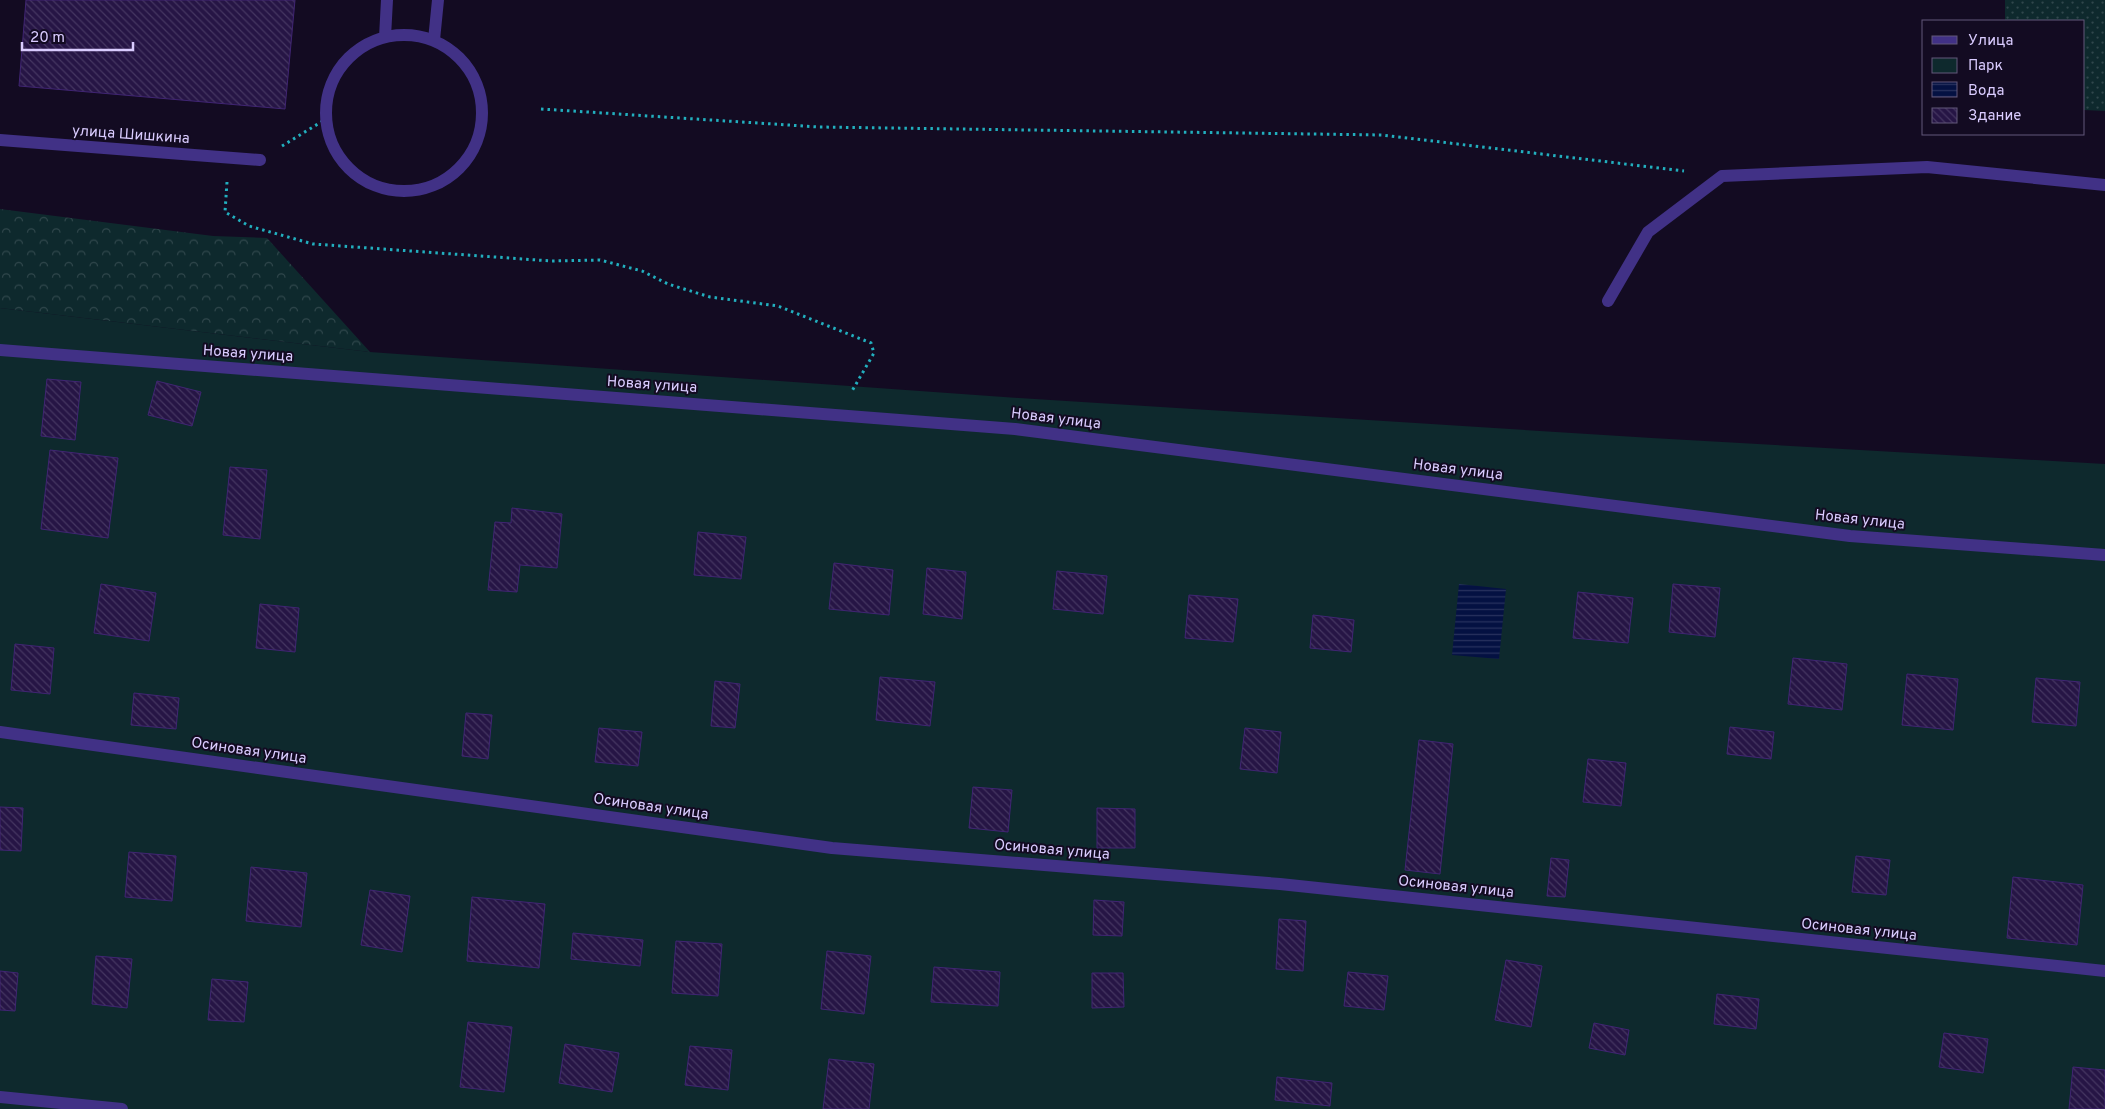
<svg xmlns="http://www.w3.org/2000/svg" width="2105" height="1109" font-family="Overpass,sans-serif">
<defs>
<pattern id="grass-dots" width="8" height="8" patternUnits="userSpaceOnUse" patternTransform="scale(1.25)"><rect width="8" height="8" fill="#0e292d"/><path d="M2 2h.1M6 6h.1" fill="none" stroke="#30474c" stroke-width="1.8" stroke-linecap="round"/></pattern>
<pattern id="forest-crowns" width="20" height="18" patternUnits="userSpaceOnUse" patternTransform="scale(1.25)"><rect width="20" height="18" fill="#0e292d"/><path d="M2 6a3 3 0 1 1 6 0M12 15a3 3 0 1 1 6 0" fill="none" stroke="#30474c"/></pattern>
<pattern id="water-rules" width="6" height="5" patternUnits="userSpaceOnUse" patternTransform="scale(1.25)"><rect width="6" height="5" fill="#041142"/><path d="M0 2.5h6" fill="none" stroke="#28325e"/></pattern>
<pattern id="building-back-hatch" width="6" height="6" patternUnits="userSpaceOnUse" patternTransform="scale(1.25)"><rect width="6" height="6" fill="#261545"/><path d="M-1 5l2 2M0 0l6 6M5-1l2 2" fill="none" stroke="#453661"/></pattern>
</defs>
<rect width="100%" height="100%" fill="#130b22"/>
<path fill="url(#grass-dots)" d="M2005,0H2105V111L2084,110V21H2005Z"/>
<path fill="url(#forest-crowns)" d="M0,209L213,236L267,238L370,352L0,308Z"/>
<path fill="#0e292d" d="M0,308L370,352L1019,398L1652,438L2105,464V1109H0Z"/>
<path fill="url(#water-rules)" d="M1459,584L1506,589L1499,659L1452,655Z"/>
<path fill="url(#building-back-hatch)" stroke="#402573" d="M26,0H295L285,109L19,86Z
M47,379L81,382L75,440L41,436Z
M157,381L201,392L192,426L148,415Z
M50,450L118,458L108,538L41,529Z
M230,467L267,470L260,539L223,535Z
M512,508L562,514L557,568L520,565L517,592L488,590L495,522L511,523Z
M698,532L746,537L741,579L694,575Z
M834,563L893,570L889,615L829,609Z
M927,568L966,572L962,619L923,614Z
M1057,571L1107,576L1103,614L1053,609Z
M101,584L156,593L149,641L94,633Z
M1673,584L1720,588L1715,637L1669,632Z
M1578,592L1633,598L1628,643L1573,638Z
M1189,595L1238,599L1233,642L1185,638Z
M260,604L299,608L295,652L256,648Z
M1313,615L1354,620L1351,652L1310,648Z
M15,644L54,648L50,694L11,690Z
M1793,658L1847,664L1842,710L1788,704Z
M1907,674L1958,679L1953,730L1902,725Z
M880,677L935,682L930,726L876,720Z
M2036,678L2080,682L2076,726L2032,722Z
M715,681L740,684L735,728L711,726Z
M134,693L179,698L176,729L131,725Z
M466,713L492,715L488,759L462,756Z
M1730,727L1774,732L1771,759L1727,754Z
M599,728L642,732L638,766L595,762Z
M1245,728L1281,732L1277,773L1240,769Z
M1419,740L1453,744L1440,874L1405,870Z
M1588,759L1626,763L1621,806L1583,802Z
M973,787L1012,790L1008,832L969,828Z
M0,807L23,808L21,851L0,850Z
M1097,808L1135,809V848H1097Z
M129,852L176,856L172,901L125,897Z
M1856,856L1890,860L1886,895L1852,892Z
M1551,858L1569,860L1565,897L1547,896Z
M251,867L307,873L301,927L246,921Z
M2013,877L2083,885L2077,945L2007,938Z
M370,890L410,896L402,952L361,945Z
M472,897L545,904L539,968L467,961Z
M1094,900L1124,902L1122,936L1093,935Z
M1279,919L1306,921L1303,971L1276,969Z
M573,933L643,940L640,966L571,959Z
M676,941L722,944L718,996L672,993Z
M827,951L871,956L864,1014L821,1009Z
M96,956L132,959L127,1008L92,1004Z
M1506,960L1542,966L1531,1027L1495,1020Z
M934,967L1000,972L998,1006L931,1002Z
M0,971L18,973L15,1011L0,1010Z
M1348,972L1388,976L1384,1010L1344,1006Z
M1092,973H1123L1124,1007L1092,1008Z
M212,979L248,982L244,1022L208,1020Z
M1717,994L1759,999L1756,1029L1714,1024Z
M468,1022L512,1027L504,1092L460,1087Z
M1594,1023L1629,1030L1625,1055L1589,1048Z
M1944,1033L1988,1039L1983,1073L1939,1067Z
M565,1044L619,1053L612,1092L559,1083Z
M690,1046L732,1050L728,1090L685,1085Z
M829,1059L874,1064L869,1109H823Z
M2073,1067L2105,1070V1109H2069Z
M1277,1077L1332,1083L1330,1106L1275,1100Z"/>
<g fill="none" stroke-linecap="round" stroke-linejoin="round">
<path stroke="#22afbe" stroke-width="3" stroke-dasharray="2.5 4" stroke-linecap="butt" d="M541,109L819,127L1382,135L1684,171
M282,146L326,119
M227,182L225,212L249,226L313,244L551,261L600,260L642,271L668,284L710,297L778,306L871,343L874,353L852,391"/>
<path stroke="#413186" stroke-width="12" d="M1608,301L1648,232L1722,176L1927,167L2105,185"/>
<path stroke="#413186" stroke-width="12" d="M326 113a78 78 0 1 1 156 0a78 78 0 1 1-156 0Z
M385,37L387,0
M434,40L438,0
M0,140L260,160
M0,350L1015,429L1850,536L2105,555
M0,732L832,848L1280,884L2105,971
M0,1097L122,1109"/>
</g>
<g text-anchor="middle" stroke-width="4" stroke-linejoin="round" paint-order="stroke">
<g font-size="15" fill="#daccff" stroke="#130b22">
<text transform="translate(131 134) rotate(4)" y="5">улица Шишкина</text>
<text transform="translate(248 353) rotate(4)" y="5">Новая улица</text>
<text transform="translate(652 384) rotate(4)" y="5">Новая улица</text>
<text transform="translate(1056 418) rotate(7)" y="5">Новая улица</text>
<text transform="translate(1458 469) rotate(7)" y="5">Новая улица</text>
<text transform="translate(1860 519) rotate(6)" y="5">Новая улица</text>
<text transform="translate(249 750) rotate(8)" y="5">Осиновая улица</text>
<text transform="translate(651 806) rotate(8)" y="5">Осиновая улица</text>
<text transform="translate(1052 849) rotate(5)" y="5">Осиновая улица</text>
<text transform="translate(1456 886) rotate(6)" y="5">Осиновая улица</text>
<text transform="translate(1859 929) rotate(6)" y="5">Осиновая улица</text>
</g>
</g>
<rect x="1922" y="20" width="162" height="115" fill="#130b22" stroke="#63587a"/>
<rect x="1932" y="36" width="25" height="8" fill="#413186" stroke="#63587a"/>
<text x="1968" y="45" font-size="15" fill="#daccff">Улица</text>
<rect x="1932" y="58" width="25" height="15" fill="#0e292d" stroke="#63587a"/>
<text x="1968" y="70" font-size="15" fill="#daccff">Парк</text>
<rect x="1932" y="82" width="25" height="15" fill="url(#water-rules)" stroke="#63587a"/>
<text x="1968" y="95" font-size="15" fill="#daccff">Вода</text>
<rect x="1932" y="108" width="25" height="15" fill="url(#building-back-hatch)" stroke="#63587a"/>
<text x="1968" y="120" font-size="15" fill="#daccff">Здание</text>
<path d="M22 42v8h111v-8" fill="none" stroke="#daccff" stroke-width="2.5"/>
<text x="30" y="42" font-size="15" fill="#daccff" stroke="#130b22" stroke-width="4" paint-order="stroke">20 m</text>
</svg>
